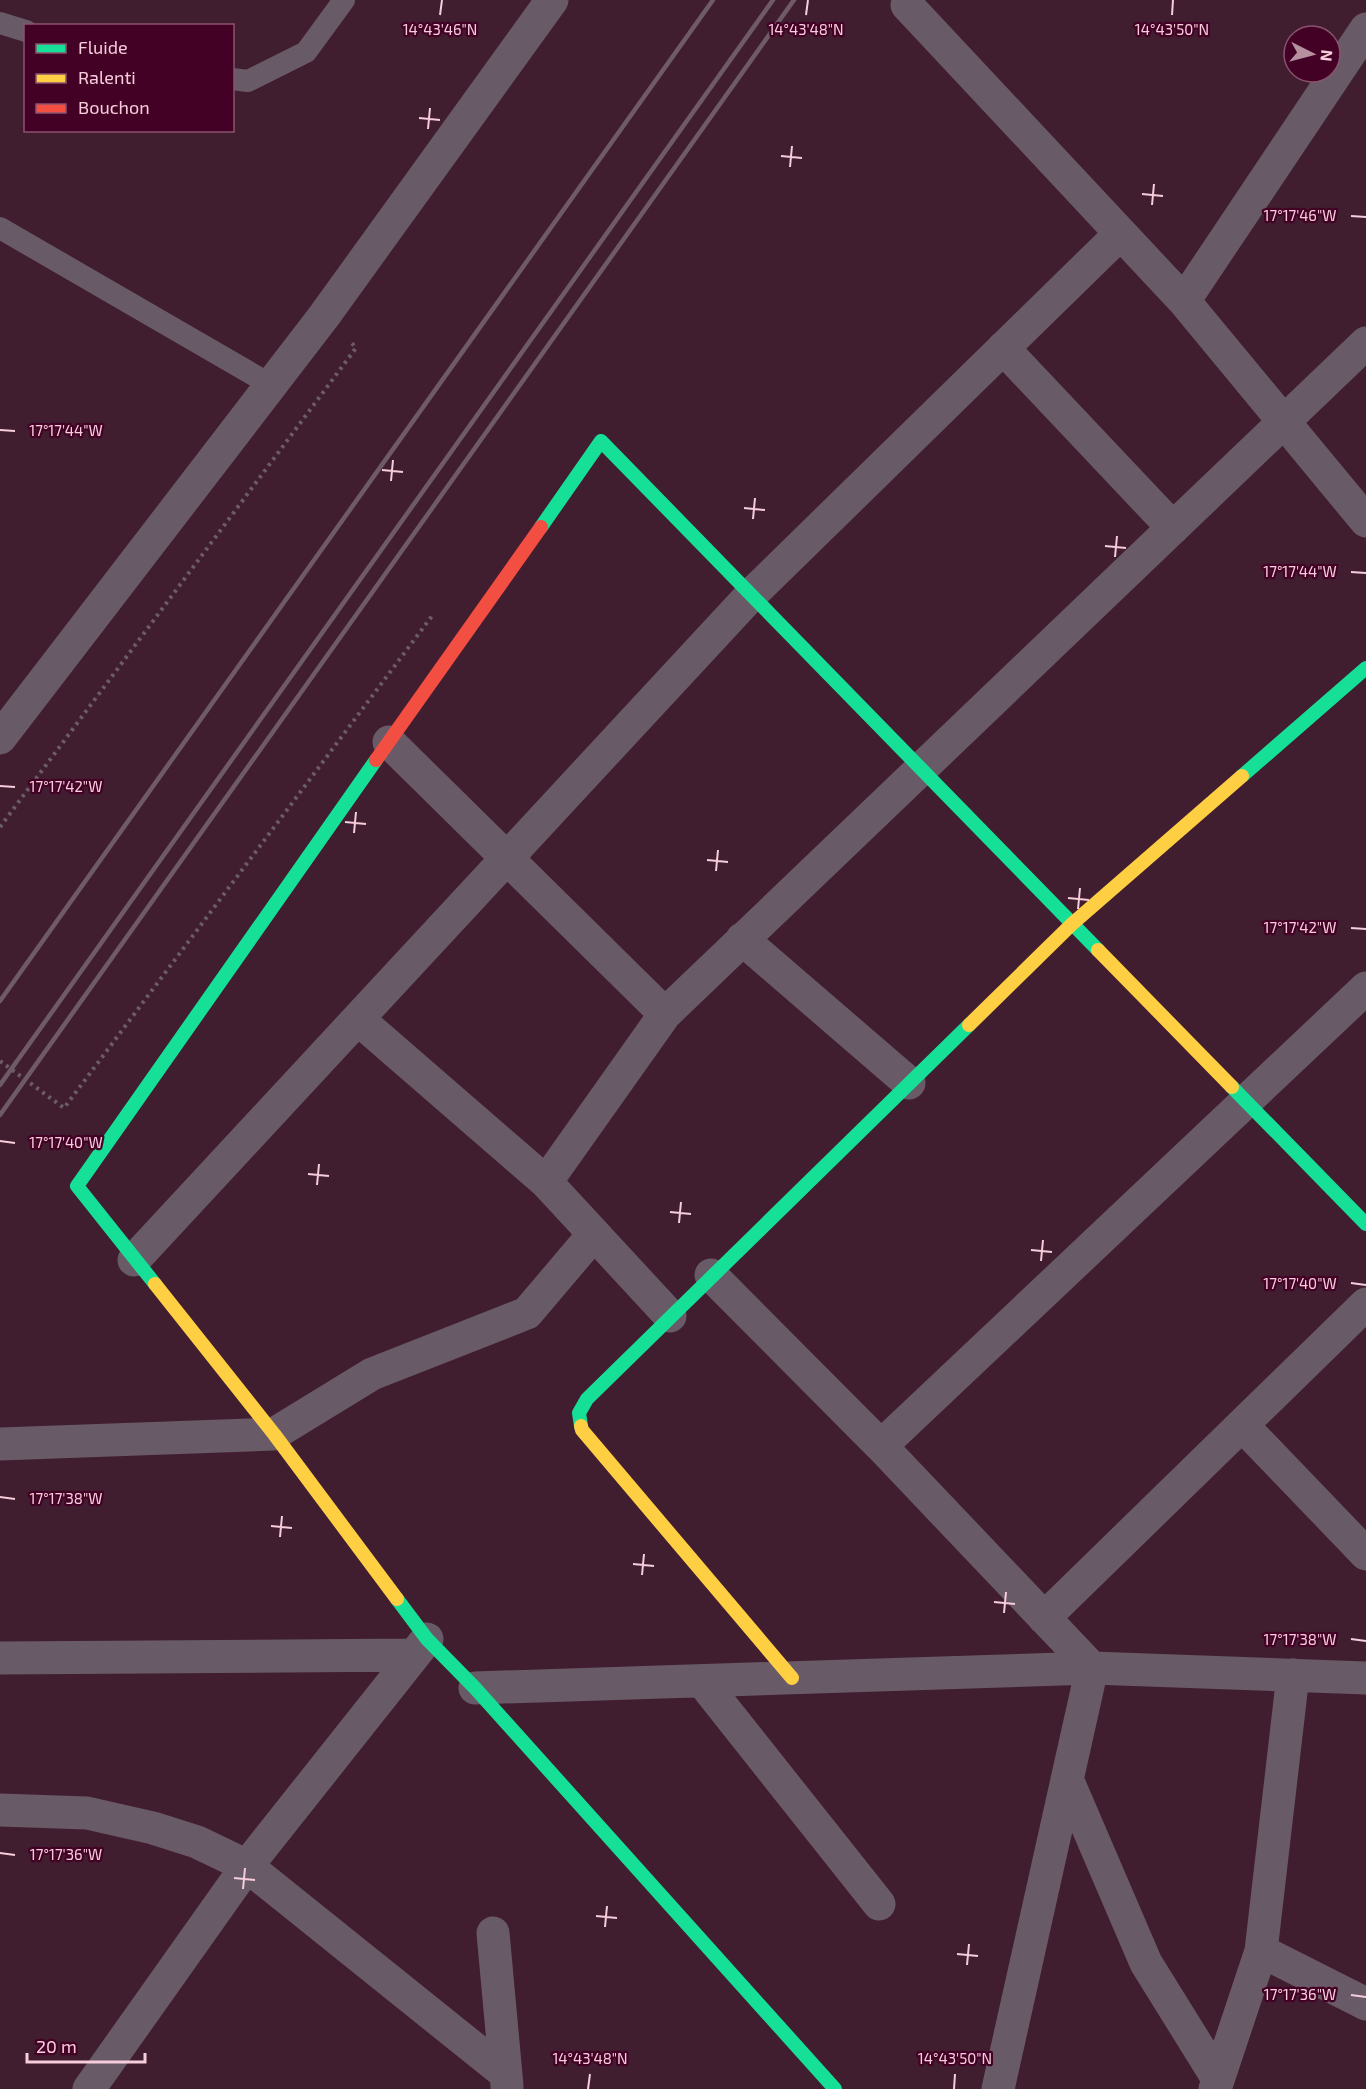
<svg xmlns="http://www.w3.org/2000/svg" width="1366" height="2089" font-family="'Exo 2',sans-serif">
<rect width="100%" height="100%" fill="#401e2f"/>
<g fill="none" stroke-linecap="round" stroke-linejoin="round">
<path stroke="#6c5c67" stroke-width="4" stroke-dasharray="3 4.5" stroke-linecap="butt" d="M0,827L356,348L351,342"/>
<path stroke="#695a67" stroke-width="22" d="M0,23L26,31
M232,79L248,81L306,52L344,0
M0,228L271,385"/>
<path stroke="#695a67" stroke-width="33" d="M907,5L1184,301L1366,521
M1184,301L1366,29
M1003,348L1173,528
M0,738L324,316L552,0
M389,742L665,1014
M742,939L909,1083
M358,1019L546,1182L670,1316
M546,1182L665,1014L1366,343
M134,1260L751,595L1120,234
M711,1275L881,1446L1092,1668
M1242,1425L1366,1554
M0,1444L274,1434L372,1374L527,1313L594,1234
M881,1446L1366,988
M1044,1618L1366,1304
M0,1658L414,1655
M702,1681L879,1904
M475,1688L1092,1668L1366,1678
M1067,1779L1146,1963L1218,2079
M0,1810L87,1813L153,1828L197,1842L247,1866L506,2074
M493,1933L507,2086
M1261,1951L1366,2004
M89,2089L247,1866L427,1639
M998,2089L1092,1668
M1215,2089L1261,1951L1293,1675"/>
<path stroke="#16e098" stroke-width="14" d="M541,527L601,441L1098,950
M1242,776L1366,668
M1232,1087L1366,1224
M155,1284L77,1186L376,760
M581,1426L579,1413L587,1399L969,1025
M397,1599L427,1639L475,1688L835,2089"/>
<path stroke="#ffcf43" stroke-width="14" d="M1098,950L1232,1087
M969,1025L1072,924L1242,776
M155,1284L274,1434L397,1599
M581,1426L582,1430L792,1678"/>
<path stroke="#f24e42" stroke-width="14" d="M376,760L541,527"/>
<path stroke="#6f5a67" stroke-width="4.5" d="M0,1001L713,0
M0,1085L773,0
M0,1115L794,0"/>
<path stroke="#6c5c67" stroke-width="4" stroke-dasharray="3 4.5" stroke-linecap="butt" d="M0,1061L64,1108L432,616"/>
</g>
<path fill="none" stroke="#f7cddc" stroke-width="2" d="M440,15L442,0M806,15L808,0M1172,15L1173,0M419,118L440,120M428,129L430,108M781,156L802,158M790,167L792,146M1142,194L1163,196M1152,205L1154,184M1351,216L1366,217M0,430L15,431M382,470L403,472M391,481L393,460M744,508L765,510M753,519L755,498M1105,546L1126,548M1115,557L1117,536M1351,572L1366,573M0,786L15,787M345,822L366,824M354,833L356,812M707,860L728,862M716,871L718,850M1068,898L1089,900M1078,909L1080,888M1351,928L1366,929M0,1141L15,1143M308,1174L329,1176M317,1185L319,1164M670,1212L691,1214M679,1223L681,1202M1031,1250L1052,1252M1041,1261L1043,1240M1351,1283L1366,1285M0,1497L15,1499M271,1526L292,1528M280,1537L282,1516M633,1564L654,1566M642,1575L644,1554M994,1602L1015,1604M1004,1613L1006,1592M1351,1639L1366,1641M0,1853L15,1855M234,1878L255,1880M243,1889L245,1868M596,1916L617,1918M605,1927L607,1906M957,1954L978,1956M967,1965L969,1944M1351,1995L1366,1997M588,2089L590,2074M954,2089L955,2074"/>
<g font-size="15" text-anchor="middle" fill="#f7cddc" stroke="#430225" stroke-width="4.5" stroke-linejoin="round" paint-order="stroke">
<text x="440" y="35">14°43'46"N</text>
<text x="806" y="35">14°43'48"N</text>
<text x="1172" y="35">14°43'50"N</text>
<text x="1300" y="221">17°17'46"W</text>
<text x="66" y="436">17°17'44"W</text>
<text x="1300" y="577">17°17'44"W</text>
<text x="66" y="792">17°17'42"W</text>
<text x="1300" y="933">17°17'42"W</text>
<text x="66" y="1148">17°17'40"W</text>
<text x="1300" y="1289">17°17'40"W</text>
<text x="66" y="1504">17°17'38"W</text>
<text x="1300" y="1645">17°17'38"W</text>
<text x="66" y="1860">17°17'36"W</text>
<text x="1300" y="2000">17°17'36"W</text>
<text x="590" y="2064">14°43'48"N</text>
<text x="955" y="2064">14°43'50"N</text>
</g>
<rect x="24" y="24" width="210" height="108" fill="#430225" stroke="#8b536e" stroke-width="1.5"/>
<rect x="36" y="44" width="30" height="9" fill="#16e098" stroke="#8b536e" stroke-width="1.5"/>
<text x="78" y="54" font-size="18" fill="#f7cddc">Fluide</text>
<rect x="36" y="74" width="30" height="9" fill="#ffcf43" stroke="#8b536e" stroke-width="1.5"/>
<text x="78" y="84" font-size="18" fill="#f7cddc">Ralenti</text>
<rect x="36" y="104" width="30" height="9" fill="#f24e42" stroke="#8b536e" stroke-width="1.5"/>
<text x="78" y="114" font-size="18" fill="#f7cddc">Bouchon</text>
<g transform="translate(1312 54) rotate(96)"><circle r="28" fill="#430225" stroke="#8b536e" stroke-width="1.5"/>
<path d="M0-4.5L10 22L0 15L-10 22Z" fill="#b7909f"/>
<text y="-9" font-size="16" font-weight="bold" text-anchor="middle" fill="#f7cddc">N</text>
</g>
<path d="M27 2053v9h118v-9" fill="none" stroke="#f7cddc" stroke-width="3"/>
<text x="36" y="2053" font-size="18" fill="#f7cddc" stroke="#430225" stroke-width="4.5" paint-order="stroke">20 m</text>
</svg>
